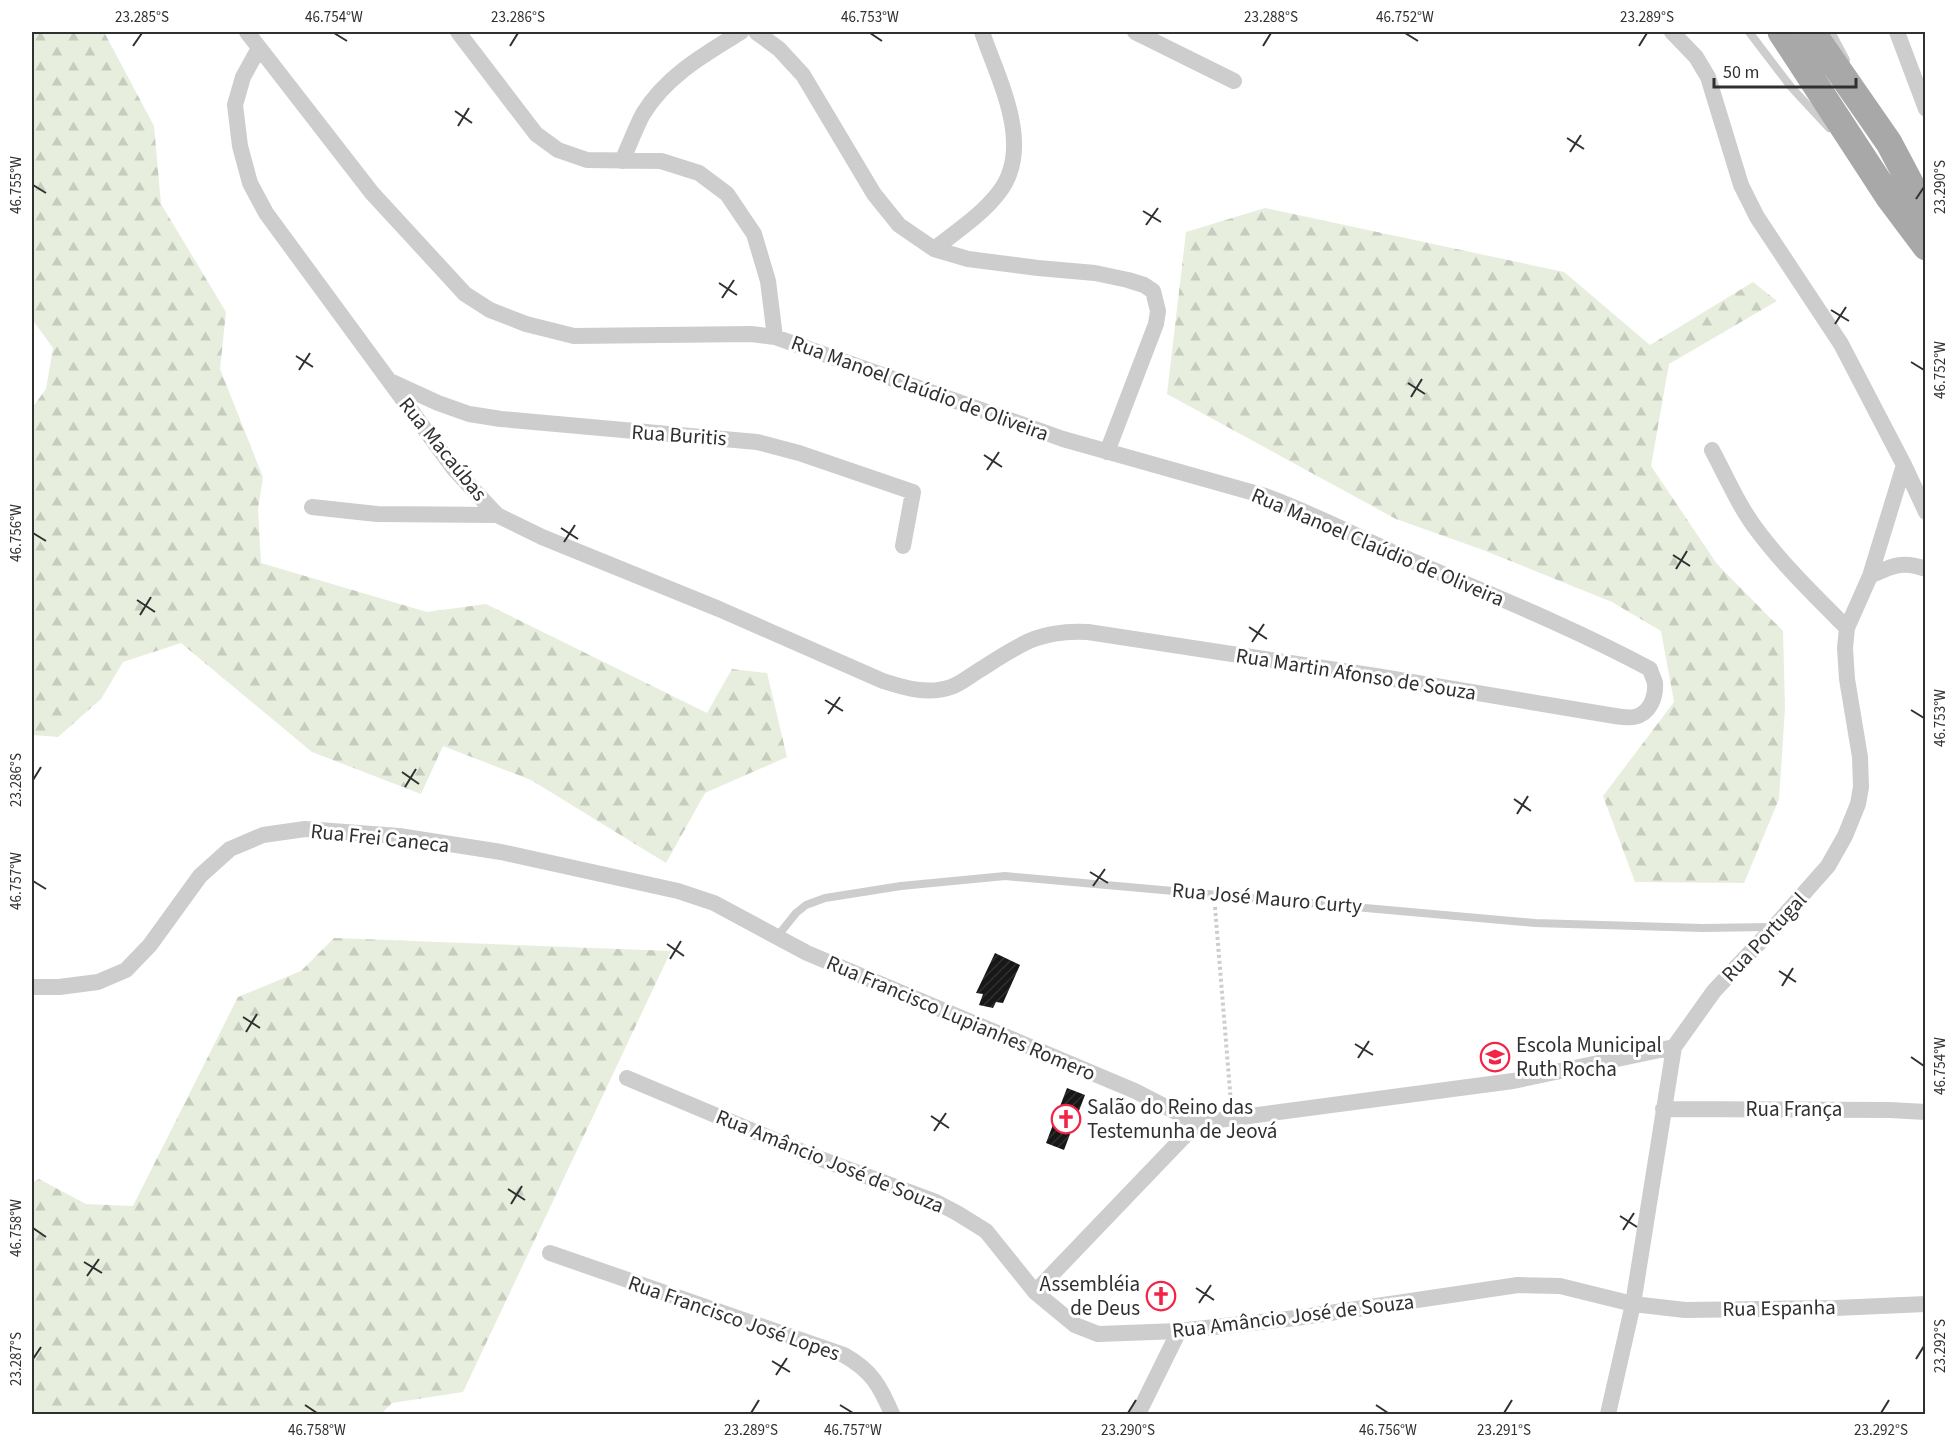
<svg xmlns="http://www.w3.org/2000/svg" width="1957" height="1446" font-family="'Source Sans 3',sans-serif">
<defs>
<pattern id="forest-firs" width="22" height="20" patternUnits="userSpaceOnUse" patternTransform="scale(1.5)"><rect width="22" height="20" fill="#e7eedd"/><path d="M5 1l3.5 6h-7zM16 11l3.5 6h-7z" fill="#c6ccbe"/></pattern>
<pattern id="building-hatch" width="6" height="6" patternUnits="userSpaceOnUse" patternTransform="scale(1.5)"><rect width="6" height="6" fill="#171717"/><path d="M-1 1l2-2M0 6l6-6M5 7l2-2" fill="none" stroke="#303030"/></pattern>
</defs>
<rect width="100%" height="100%" fill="#fff"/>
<path fill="url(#forest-firs)" d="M32,32H104L154,126L161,204L226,312L220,369L263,477L258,509L261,563L427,612L486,604L707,713L732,669L767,673L787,757L705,793L666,863L531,780L443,746L421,794L312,752L181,643L123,662L101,699L58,737L32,735V408L46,389L53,348L32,319Z
M1265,208L1564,272L1650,345L1753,282L1777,301L1669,364L1651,466L1717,564L1783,631L1785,708L1779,799L1744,883L1635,882L1603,796L1674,702L1661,631L1612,602L1483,550L1396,519L1167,394L1186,232Z
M334,938L671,951L463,1392L392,1403L381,1414H32V1183L39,1179L86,1204L133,1206L238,997L301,971Z"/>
<path fill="url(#building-hatch)" d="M995,953L1020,965L1003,1003L996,1002L993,1008L979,1005L983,994L976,993Z
M1067,1088L1085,1095L1064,1150L1046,1143Z"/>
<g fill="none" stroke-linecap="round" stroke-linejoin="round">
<path stroke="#cdcdcd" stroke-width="4" stroke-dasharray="3 3" stroke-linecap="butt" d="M1215,907L1231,1103"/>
<path stroke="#cdcdcd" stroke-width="8" d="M1749,32L1791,87L1829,128
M1831,32L1846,60
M776,938L796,913L806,905L825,898L901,886L1005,876L1535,923L1702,928L1771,927"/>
<path stroke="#cdcdcd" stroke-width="16" d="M247,32L372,193L465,294L490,310L526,324L574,336L751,334L775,337L1063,439L1265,496C1314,514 1360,538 1408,559C1489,594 1572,627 1650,669C1651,673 1654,679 1655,683C1656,697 1650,714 1634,717C1628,718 1621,717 1615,716L1376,676L1088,632C1038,629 1018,646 978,671C970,676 960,684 951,687C928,695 905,688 883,681L719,609L542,537L497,515L454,469L266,213L250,183L240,146L235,105L243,77L259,48
M458,32L536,134L558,150L587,160L661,161L699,173L727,194L754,234L768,281L775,337
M756,32L779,49L803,75L874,194L899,225L934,249L968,259L1038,268L1095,273L1128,280L1144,285L1153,291L1158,311L1156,324L1107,452
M1135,32L1234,81
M1672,32L1696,57L1708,77L1741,185L1757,217L1841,344L1904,465L1926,512
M1897,32L1926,109
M622,161C629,146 635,129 643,114C666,76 705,54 741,32
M934,249C957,231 983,214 1000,191C1034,145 998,79 982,32
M390,381L438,403L469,414L501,419L757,442L799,453L913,492L903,546
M1712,450C1727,478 1740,509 1760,534C1786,568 1817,598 1847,628
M312,507L377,514L497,515
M1870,576C1892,566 1902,560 1926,569
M32,987H59L98,982L126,970L150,945L200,876L230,849L263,835L305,829L399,836L501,852L678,891L714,903L807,953L1135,1091L1197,1123L1513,1081L1674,1047
M627,1078L810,1155L936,1202L957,1213L986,1231L1035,1292L1075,1325L1098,1334L1179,1331L1296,1318L1518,1285L1560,1286L1633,1304L1685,1310L1835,1308L1926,1304
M1663,1109L1890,1110L1926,1112
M550,1253L844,1355C872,1371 880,1386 892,1414
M1035,1292L1197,1123
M1138,1414L1179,1331
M1608,1414L1633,1304L1674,1047L1714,991L1774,927L1828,866L1845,836L1858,804L1861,787L1860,757L1847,679L1845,648L1847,628L1870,576L1904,465"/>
<path stroke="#a8a8a8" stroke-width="27" d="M1781,32L1890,199L1926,247
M1812,32L1889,143L1926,213"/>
</g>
<path fill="none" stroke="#303030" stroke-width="2" d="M334,33L347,41M870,33L882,41M1405,33L1418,41M133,46L142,33M510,46L518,33M1263,46L1271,33M1639,46L1647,33M455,111L472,123M458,126L469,108M1567,138L1584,149M1570,152L1581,135M33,185L46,193M1916,199L1924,187M1143,211L1161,222M1146,225L1158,208M719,283L737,295M722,298L734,280M1831,310L1849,321M1835,324L1846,307M296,356L313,367M1911,362L1924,370M299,370L310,353M1408,383L1425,394M1411,397L1422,379M984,455L1002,467M987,470L999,452M561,528L578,539M33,533L46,541M564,542L575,525M1673,555L1690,566M1676,569L1687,551M137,600L155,612M140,615L151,597M1249,627L1267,639M1252,642L1264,624M825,700L843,711M1911,710L1924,718M828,714L840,697M402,772L419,784M33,780L41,767M405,787L416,769M1514,799L1531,811M1517,814L1528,796M1090,872L1108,883M33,881L46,889M1093,886L1105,869M667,944L684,956M670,959L681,941M1779,971L1796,982M1782,986L1793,968M243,1017L260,1028M246,1032L257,1014M1355,1044L1373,1055M1911,1057L1924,1066M1358,1058L1369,1041M931,1116L949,1128M934,1131L946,1113M508,1189L525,1200M511,1204L522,1186M1620,1216L1637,1227M33,1228L46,1237M1623,1230L1634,1213M84,1262L102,1273M87,1276L99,1259M1196,1288L1214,1300M1199,1303L1211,1285M33,1359L41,1347M1916,1359L1924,1346M772,1361L790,1372M776,1375L787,1358M305,1405L317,1413M840,1405L853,1413M1376,1405L1388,1413M751,1413L759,1400M1128,1413L1136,1400M1504,1413L1512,1400M1881,1413L1889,1400"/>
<defs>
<g id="school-ring" transform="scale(1.5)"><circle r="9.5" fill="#fff" stroke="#f32547" stroke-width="1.5"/><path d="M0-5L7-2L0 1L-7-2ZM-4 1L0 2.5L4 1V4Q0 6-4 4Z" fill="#f32547"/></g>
<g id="church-ring" transform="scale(1.5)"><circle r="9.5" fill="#fff" stroke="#f32547" stroke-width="1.5"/><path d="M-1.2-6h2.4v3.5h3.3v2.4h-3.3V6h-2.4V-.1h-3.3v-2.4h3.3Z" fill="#f32547"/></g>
</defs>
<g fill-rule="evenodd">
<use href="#school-ring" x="1495" y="1057"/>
<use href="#church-ring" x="1066" y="1119"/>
<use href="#church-ring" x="1161" y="1296"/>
</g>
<g text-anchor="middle" stroke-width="6" stroke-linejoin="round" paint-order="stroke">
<g font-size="21" fill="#303030" stroke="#fff">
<text transform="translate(920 388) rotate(20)" y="7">Rua Manoel Claúdio de Oliveira</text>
<text transform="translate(679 435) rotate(4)" y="7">Rua Buritis</text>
<text transform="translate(443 449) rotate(51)" y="7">Rua Macaúbas</text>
<text transform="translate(1378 547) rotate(23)" y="7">Rua Manoel Claúdio de Oliveira</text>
<text transform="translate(1356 674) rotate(9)" y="7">Rua Martin Afonso de Souza</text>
<text transform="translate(380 838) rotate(6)" y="7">Rua Frei Caneca</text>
<text transform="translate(1267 898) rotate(5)" y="7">Rua José Mauro Curty</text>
<text transform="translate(1764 937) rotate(-47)" y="7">Rua Portugal</text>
<text transform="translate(961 1018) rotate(23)" y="7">Rua Francisco Lupianhes Romero</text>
<text x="1794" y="1116">Rua França</text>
<text transform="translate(830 1161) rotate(22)" y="7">Rua Amâncio José de Souza</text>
<text transform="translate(1779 1308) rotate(-1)" y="7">Rua Espanha</text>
<text transform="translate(1293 1316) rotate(-7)" y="7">Rua Amâncio José de Souza</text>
<text transform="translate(734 1318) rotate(19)" y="7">Rua Francisco José Lopes</text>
</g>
<g font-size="21" fill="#303030" stroke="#fff" text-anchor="start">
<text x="1516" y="1052">Escola Municipal<tspan x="1516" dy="24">Ruth Rocha</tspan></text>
<text x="1087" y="1114">Salão do Reino das<tspan x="1087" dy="24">Testemunha de Jeová</tspan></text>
<text x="1140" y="1291" text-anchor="end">Assembléia<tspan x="1140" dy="24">de Deus</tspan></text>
</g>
</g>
<rect width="1957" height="1446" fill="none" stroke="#ffffff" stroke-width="66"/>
<path d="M1714 78v9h142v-9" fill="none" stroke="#303030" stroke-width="3"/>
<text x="1723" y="78" font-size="18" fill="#303030" stroke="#ffffff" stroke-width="4.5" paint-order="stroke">50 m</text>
<rect x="33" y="33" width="1891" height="1380" fill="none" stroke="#303030" stroke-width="2"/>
<g font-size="15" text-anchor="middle" fill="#303030">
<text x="142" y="22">23.285°S</text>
<text x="334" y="22">46.754°W</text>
<text x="518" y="22">23.286°S</text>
<text x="870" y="22">46.753°W</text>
<text x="1271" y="22">23.288°S</text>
<text x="1405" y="22">46.752°W</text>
<text x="1647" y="22">23.289°S</text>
<text transform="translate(16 185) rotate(-90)" y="5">46.755°W</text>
<text transform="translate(1940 187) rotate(-90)" y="5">23.290°S</text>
<text transform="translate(1940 370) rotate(-90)" y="5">46.752°W</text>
<text transform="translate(16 533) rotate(-90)" y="5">46.756°W</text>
<text transform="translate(1940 718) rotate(-90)" y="5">46.753°W</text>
<text transform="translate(16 780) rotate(-90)" y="5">23.286°S</text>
<text transform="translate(16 881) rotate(-90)" y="5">46.757°W</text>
<text transform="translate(1940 1066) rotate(-90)" y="5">46.754°W</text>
<text transform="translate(16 1228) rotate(-90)" y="5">46.758°W</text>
<text transform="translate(1940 1346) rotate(-90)" y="5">23.292°S</text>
<text transform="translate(16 1359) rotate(-90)" y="5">23.287°S</text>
<text x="317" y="1435">46.758°W</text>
<text x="751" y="1435">23.289°S</text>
<text x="853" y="1435">46.757°W</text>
<text x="1128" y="1435">23.290°S</text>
<text x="1388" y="1435">46.756°W</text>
<text x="1504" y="1435">23.291°S</text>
<text x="1881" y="1435">23.292°S</text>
</g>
</svg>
